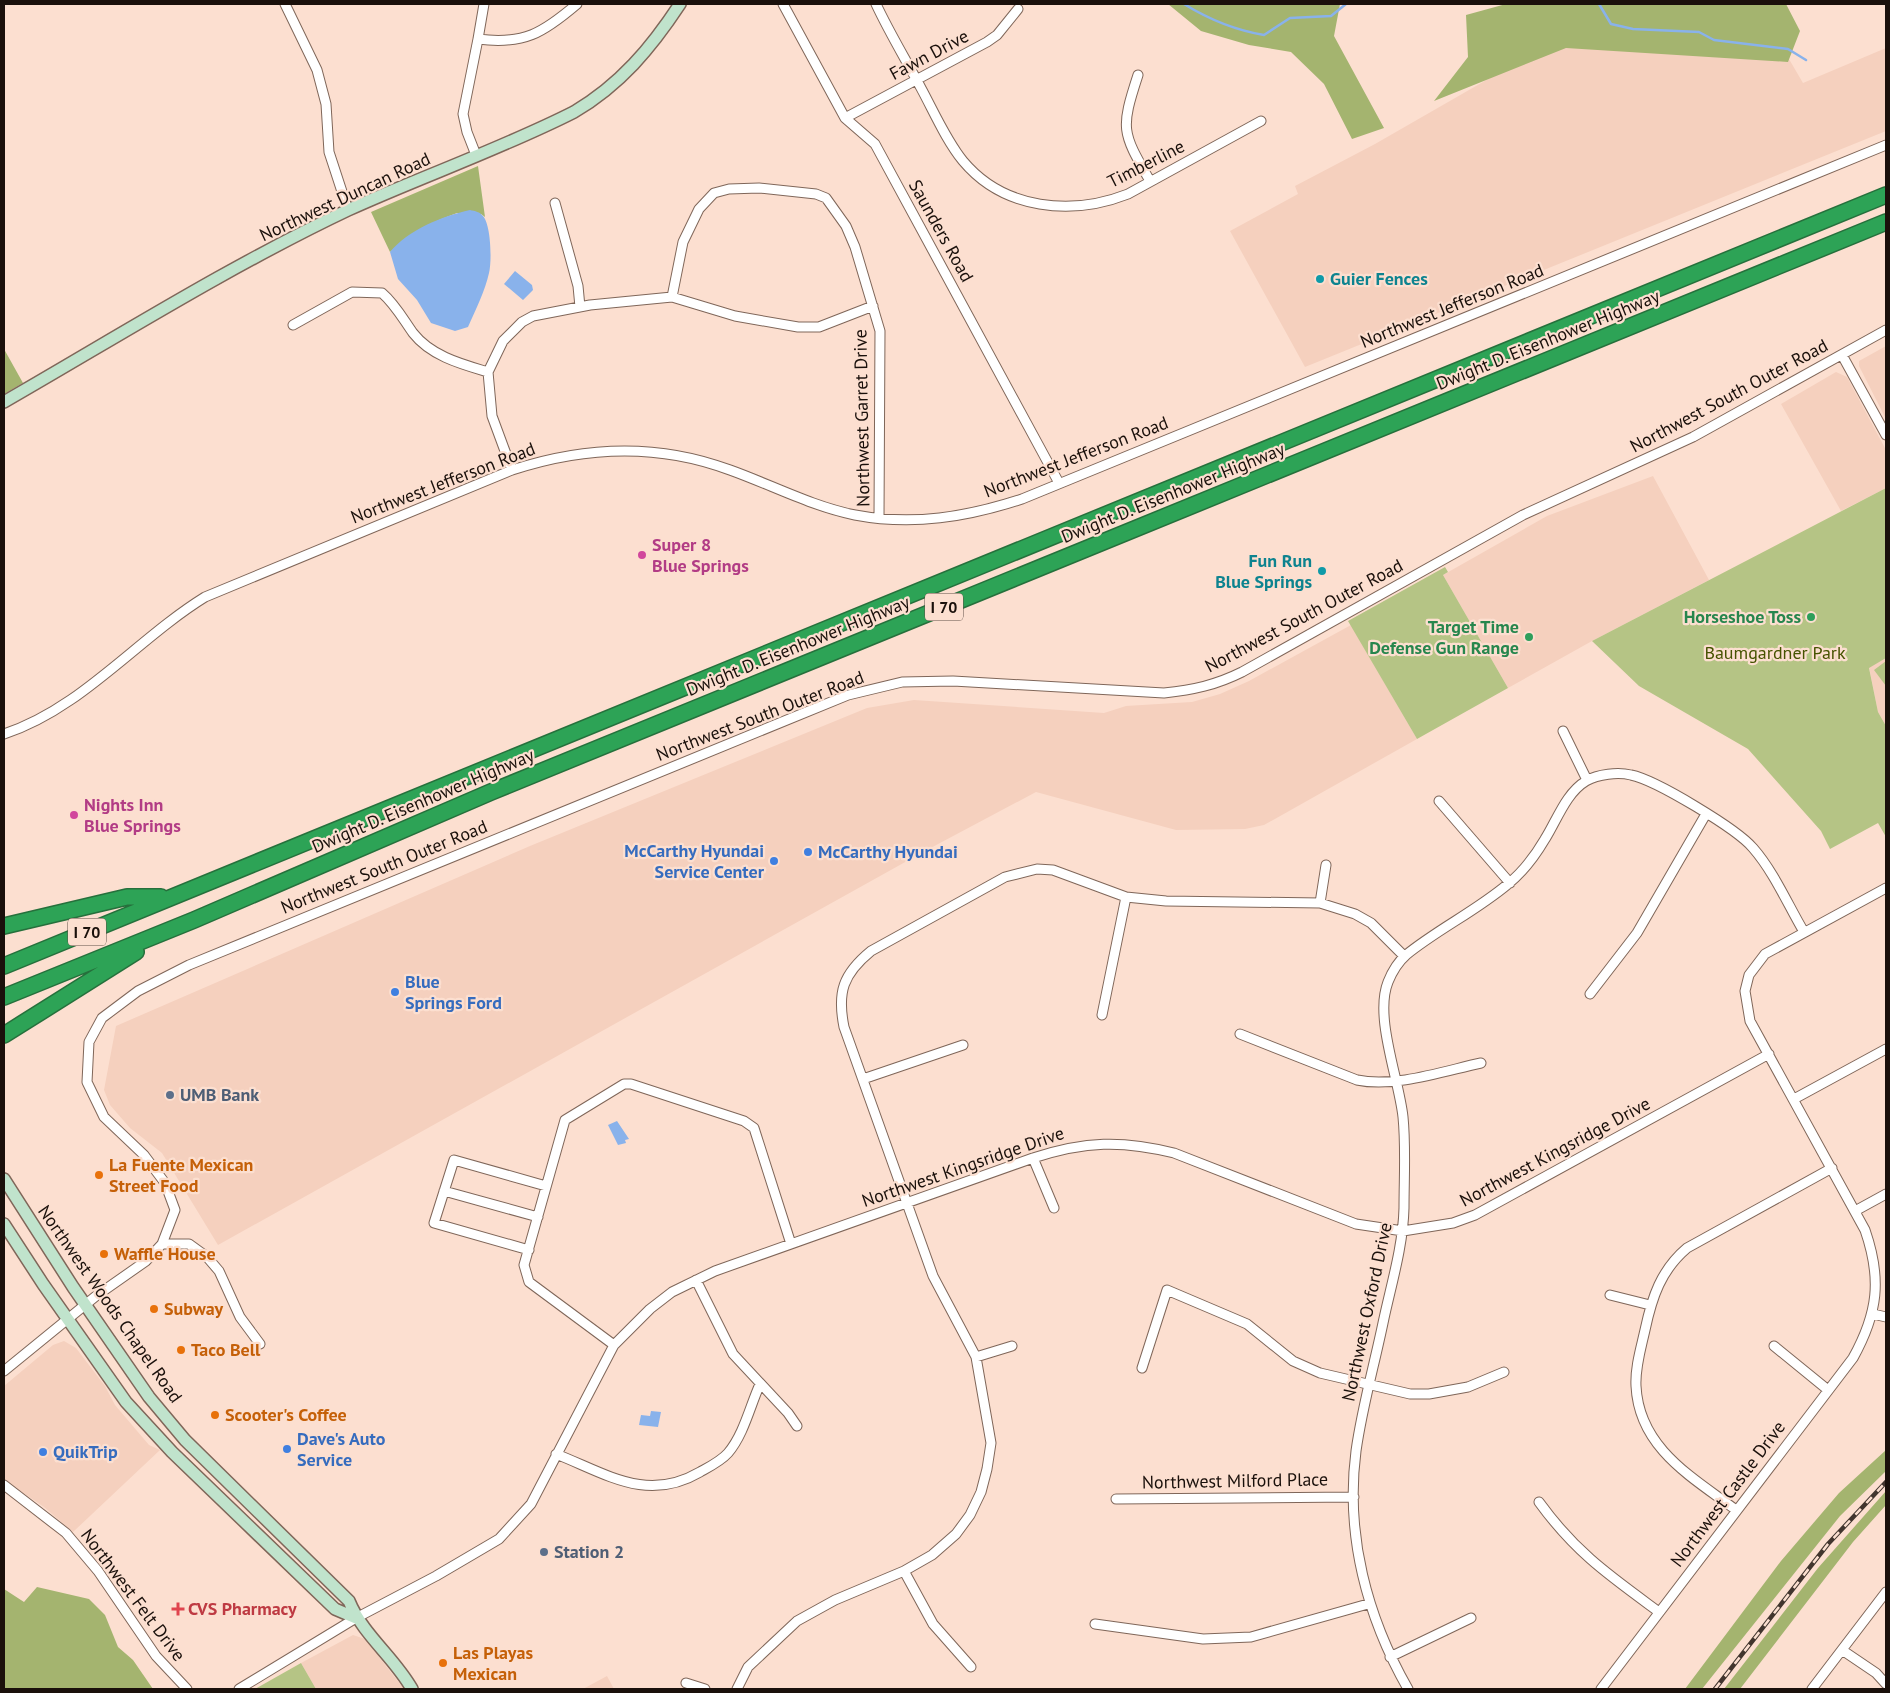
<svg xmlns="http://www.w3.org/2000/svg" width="1890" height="1693" font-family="'PT Sans',sans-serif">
<rect width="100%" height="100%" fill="#fcdfd0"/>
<path fill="#f5d0be" d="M1619,4H1740L1761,11L1803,83L1886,48V131L1305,367L1230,231L1298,194L1295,186L1375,144Z
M1886,346V419L1859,366V361Z
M1836,372L1847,377L1886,450V488L1841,511L1781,404Z
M1653,476L1709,580L1592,641L1508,688L1443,575L1547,516Z
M1351,625L1417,739L1264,825L1245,829L1176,830L1036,792L925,851L218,1245L162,1153L130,1128L110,1105L104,1090L116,1026L530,846L867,708L914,700L1104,713L1126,706L1192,702L1220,694L1249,681Z
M1886,658V726L1878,712L1869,667Z
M64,1341L76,1348L105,1386L115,1405L149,1445L160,1450L73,1532L44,1507L4,1480V1386L53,1345Z
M353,1635L365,1639L404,1689H316L301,1663Z
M607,1676L614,1689H583Z"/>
<path fill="#b5c485" d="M1886,488V658L1869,668L1878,712L1886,726V837L1878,823L1830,849L1821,831L1748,749L1639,686L1592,641Z
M1445,567L1448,572L1443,575L1508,688L1417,739L1348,621Z
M1886,661V686L1874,670Z
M301,1663L316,1689H255Z"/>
<path fill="#a4b46f" d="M1168,4H1340L1334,36L1384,128L1352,139L1324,84L1291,52L1249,45L1201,31Z
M1506,4H1786L1800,31L1788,62L1566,48L1434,101L1468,57L1466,15Z
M478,166L485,217L481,214L457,213L439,220L414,233L390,252L371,212Z
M4,349L23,383L4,394Z
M1886,1450V1471L1840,1516L1702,1689H1685L1781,1561L1839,1493Z
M1886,1491V1505L1853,1542L1740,1689H1724L1818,1568Z
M37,1587L89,1599L105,1615L118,1647L133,1660L153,1689H4V1589L24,1602Z"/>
<path fill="#89b2eb" d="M470,210C475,211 480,212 483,216C491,225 492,261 489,273C485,291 476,309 468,327L455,331L431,323L417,300L398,279L390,252C408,230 442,216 470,210Z
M515,271L532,285L533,290L523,300L504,284Z
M617,1121L629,1139L625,1140L626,1143L618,1145L608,1125Z
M651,1411L661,1412L658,1427L639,1425L641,1415L650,1416Z"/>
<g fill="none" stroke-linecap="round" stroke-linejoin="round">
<path stroke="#89b2eb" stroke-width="2.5" d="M1184,4C1210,20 1234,30 1264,35L1290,18L1331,16L1346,4
M1599,4L1611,24L1633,29L1699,32L1714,40L1788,49L1806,60"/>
<g stroke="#7f6659" stroke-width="11">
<path id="street" d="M285,4L317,70L326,104L329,152L348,210
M484,4L478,39C524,45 543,33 577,4
M783,4L845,118L875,144L1059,483
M876,4C889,32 906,60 921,88C934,112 946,140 963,161C1004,210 1072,216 1128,194L1261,121
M1138,75C1120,130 1122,132 1150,181
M845,118L987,42L997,35L1018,9
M476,155L467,132L463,114L478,39
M555,203L578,286L580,307
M672,297L683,242L699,209L714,193L729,189L759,188L816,194L826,198L846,226L855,247L880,331L879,518
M293,325L352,292L382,293C395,304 403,319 413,333C431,356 461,364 488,372
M1842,355L1886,435
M512,470L492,416L488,372L503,341L522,322L533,316L590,305L672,297L735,316L798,327H819L873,306
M1563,731L1587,780
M4,734C81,709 137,639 205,597L512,470C585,446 658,443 730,470C772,485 811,506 855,515C913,526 967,517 1022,499L1886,145
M1439,801L1510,883
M1320,903L1326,865
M1590,994L1637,933L1706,814
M1102,1015L1126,897
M1240,1034L1357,1080C1395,1088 1444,1071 1481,1063
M863,1079L963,1045
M1794,1099L1886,1049
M1033,1158L1054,1208
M444,1191L538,1217
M1855,1211L1886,1194
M162,1244H189L207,1257L219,1271L240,1317L260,1344
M529,1250L434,1223L454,1160L546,1186
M696,1280L733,1354L788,1413L797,1426
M1610,1295L1650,1305
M1873,1314L1886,1317
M614,1345L529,1282L524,1265L565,1120L624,1084H631L744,1121L754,1128L791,1244
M1774,1346L1828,1390
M976,1357L1012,1346
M1142,1368L1167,1290L1247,1324L1293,1361L1320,1373L1410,1394H1429L1468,1387L1504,1372
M4,1371L96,1296L146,1261L162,1244L175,1210L165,1183L144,1155L104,1117L87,1082L89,1042L102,1018L138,991L189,965L848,695L902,682L953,681L1164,693C1193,690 1216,685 1242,672L1523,515L1693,437L1886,330
M556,1454C607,1474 647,1503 700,1472C709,1467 721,1461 728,1453C744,1434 750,1406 760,1384
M4,1485L66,1533L98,1571L156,1656L187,1689
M1116,1499L1354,1497
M1539,1502C1576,1553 1610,1576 1659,1612
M1736,1510C1692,1477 1639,1448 1636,1386C1635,1367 1641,1348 1645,1330C1652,1297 1661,1270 1687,1248L1832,1168
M904,1571L933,1624L971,1667
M1095,1624L1203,1639L1251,1637L1368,1604
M1842,1650L1876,1673L1886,1684
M1390,1657L1471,1618
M686,1683L705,1689
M239,1689L356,1618L436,1576L499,1539L531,1504L614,1345L650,1309L672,1292L715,1271L1033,1158C1085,1141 1122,1140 1174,1153L1356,1224L1403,1231L1453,1223L1475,1215L1769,1054
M737,1689L748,1667L797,1621L835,1600L904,1571L932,1555L956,1534L970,1515L981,1492L987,1469L991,1443L976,1357L933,1276L844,1027C837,992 843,974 871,951L1005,877L1037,869L1053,870L1126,897L1166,901L1320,903L1355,914L1371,923L1404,956
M1408,1689C1367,1617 1345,1535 1356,1451C1362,1408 1374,1366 1383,1323C1391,1285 1403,1247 1404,1208C1404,1178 1406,1147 1403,1117C1399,1079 1374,1017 1388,982C1392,972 1398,962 1406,955C1438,929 1476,911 1508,884C1523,872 1535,856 1545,839C1557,820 1566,793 1586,781C1598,774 1618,772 1631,775C1656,780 1737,829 1753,848C1774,872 1788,905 1804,932
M1601,1689L1853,1358C1878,1313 1882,1279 1865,1230L1750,1021L1745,991L1749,975L1765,954L1886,888
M1812,1689L1886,1592"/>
</g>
<g stroke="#7f6659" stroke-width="14">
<path id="secondary" d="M4,402C117,337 230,266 348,210C423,176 501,149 574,112C620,85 651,48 680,4
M4,1179L73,1287L149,1397L185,1440L349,1601C363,1635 394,1657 412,1689
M4,1224L43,1284L126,1402L172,1452L335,1609L356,1618"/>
</g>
<g stroke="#26703c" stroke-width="18">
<path id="highway" d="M4,926L127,897H161
M4,966L1886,195
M4,997L194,920L491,792L1886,222
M4,1035L136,952"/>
</g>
<use href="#street" stroke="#fff" stroke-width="9"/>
<use href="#secondary" stroke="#c0e3cc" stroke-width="11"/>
<use href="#highway" stroke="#2da356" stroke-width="15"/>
<g stroke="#42352e" stroke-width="4.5">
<path id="rail" d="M1715,1689L1828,1544L1886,1482"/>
</g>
<use href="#rail" stroke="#fcdfd0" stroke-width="2.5" stroke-dasharray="8" stroke-linecap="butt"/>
</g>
<g fill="#0f9aa8" stroke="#fcdfd0" stroke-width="2">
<circle cx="1320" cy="279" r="5"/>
<circle cx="1322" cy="571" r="5"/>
</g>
<g fill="#d1479c" stroke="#fcdfd0" stroke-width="2">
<circle cx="642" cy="555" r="5"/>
<circle cx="74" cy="815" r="5"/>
</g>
<g fill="#2e9e5b" stroke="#fcdfd0" stroke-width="2">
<circle cx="1811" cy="617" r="5"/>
<circle cx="1529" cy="637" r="5"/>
</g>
<g fill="#3f7fe0" stroke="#fcdfd0" stroke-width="2">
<circle cx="808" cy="852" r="5"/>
<circle cx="774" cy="861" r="5"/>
<circle cx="395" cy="992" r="5"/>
<circle cx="287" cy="1449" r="5"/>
<circle cx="43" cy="1452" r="5"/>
</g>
<g fill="#5c6f8a" stroke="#fcdfd0" stroke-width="2">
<circle cx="170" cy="1095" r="5"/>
<circle cx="544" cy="1552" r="5"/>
</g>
<g fill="#e8710a" stroke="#fcdfd0" stroke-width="2">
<circle cx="99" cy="1175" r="5"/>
<circle cx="104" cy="1254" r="5"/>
<circle cx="154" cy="1309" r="5"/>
<circle cx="181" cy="1350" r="5"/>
<circle cx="215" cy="1415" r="5"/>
<circle cx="443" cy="1663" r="5"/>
</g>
<path fill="#e0444e" stroke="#fcdfd0" stroke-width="2" d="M175.5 1601.5h5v5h5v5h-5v5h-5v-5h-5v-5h5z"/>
<g text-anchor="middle" stroke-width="4.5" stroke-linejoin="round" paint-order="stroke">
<g fill="#fcdfd0" stroke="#5e4e46" stroke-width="1">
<rect x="925" y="593.5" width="38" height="27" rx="4"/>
<rect x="68" y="918.5" width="38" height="27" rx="4"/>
</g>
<g font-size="16" font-weight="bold" fill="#1a100b">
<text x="944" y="613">I 70</text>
<text x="87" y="938">I 70</text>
</g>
<g font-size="18" fill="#1a100b" stroke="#fcdfd0">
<text transform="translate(929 55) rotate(-28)" y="6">Fawn Drive</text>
<text transform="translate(1146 164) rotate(-27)" y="6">Timberline</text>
<text transform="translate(345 197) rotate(-25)" y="6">Northwest Duncan Road</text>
<text transform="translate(941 231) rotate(61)" y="6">Saunders Road</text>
<text transform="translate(1452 306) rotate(-22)" y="6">Northwest Jefferson Road</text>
<text transform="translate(1548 340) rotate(-22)" y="6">Dwight D. Eisenhower Highway</text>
<text transform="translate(1729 396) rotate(-28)" y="6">Northwest South Outer Road</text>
<text transform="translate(862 418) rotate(-91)" y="6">Northwest Garret Drive</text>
<text transform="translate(1076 457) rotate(-21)" y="6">Northwest Jefferson Road</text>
<text transform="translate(443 483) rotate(-21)" y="6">Northwest Jefferson Road</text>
<text transform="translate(1173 493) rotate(-22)" y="6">Dwight D. Eisenhower Highway</text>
<text transform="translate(1304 616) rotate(-28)" y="6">Northwest South Outer Road</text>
<text transform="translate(798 646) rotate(-22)" y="6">Dwight D. Eisenhower Highway</text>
<text transform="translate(760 716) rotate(-21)" y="6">Northwest South Outer Road</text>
<text transform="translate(423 801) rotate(-23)" y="6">Dwight D. Eisenhower Highway</text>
<text transform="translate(384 867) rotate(-22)" y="6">Northwest South Outer Road</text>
<text transform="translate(1555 1152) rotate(-28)" y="6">Northwest Kingsridge Drive</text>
<text transform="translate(963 1167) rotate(-19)" y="6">Northwest Kingsridge Drive</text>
<text transform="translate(110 1304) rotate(55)" y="6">Northwest Woods Chapel Road</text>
<text transform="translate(1367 1312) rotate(-78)" y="6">Northwest Oxford Drive</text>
<text transform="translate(1235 1481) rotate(-1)" y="6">Northwest Milford Place</text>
<text transform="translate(1728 1494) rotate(-53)" y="6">Northwest Castle Drive</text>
<text transform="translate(133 1595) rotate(53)" y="6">Northwest Felt Drive</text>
</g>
<g font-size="18" font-weight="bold" fill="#0d838f" stroke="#fcdfd0" text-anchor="start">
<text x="1330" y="285">Guier Fences</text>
<text x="1312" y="567" text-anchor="end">Fun Run<tspan x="1312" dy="21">Blue Springs</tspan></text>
</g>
<g font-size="18" font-weight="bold" fill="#b23c85" stroke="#fcdfd0" text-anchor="start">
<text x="652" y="551">Super 8<tspan x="652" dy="21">Blue Springs</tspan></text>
<text x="84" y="811">Nights Inn<tspan x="84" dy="21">Blue Springs</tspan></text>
</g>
<g font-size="18" font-weight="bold" fill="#27864d" stroke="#fcdfd0" text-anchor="end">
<text x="1801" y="623">Horseshoe Toss</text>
<text x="1519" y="633">Target Time<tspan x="1519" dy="21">Defense Gun Range</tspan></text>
</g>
<g font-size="18" fill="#465300" stroke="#fcdfd0">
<text x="1775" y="659">Baumgardner Park</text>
</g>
<g font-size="18" font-weight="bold" fill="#366cbe" stroke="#fcdfd0" text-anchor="start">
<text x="764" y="857" text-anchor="end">McCarthy Hyundai<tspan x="764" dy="21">Service Center</tspan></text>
<text x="818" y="858">McCarthy Hyundai</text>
<text x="405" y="988">Blue<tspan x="405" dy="21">Springs Ford</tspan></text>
<text x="297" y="1445">Dave's Auto<tspan x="297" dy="21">Service</tspan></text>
<text x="53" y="1458">QuikTrip</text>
</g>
<g font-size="18" font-weight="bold" fill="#4e5e75" stroke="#fcdfd0" text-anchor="start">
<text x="180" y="1101">UMB Bank</text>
<text x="554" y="1558">Station 2</text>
</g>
<g font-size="18" font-weight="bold" fill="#c56008" stroke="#fcdfd0" text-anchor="start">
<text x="109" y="1171">La Fuente Mexican<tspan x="109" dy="21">Street Food</tspan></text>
<text x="114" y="1260">Waffle House</text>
<text x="164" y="1315">Subway</text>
<text x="191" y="1356">Taco Bell</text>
<text x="225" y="1421">Scooter's Coffee</text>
<text x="453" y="1659">Las Playas<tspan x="453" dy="21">Mexican</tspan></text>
</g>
<g font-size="18" font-weight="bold" fill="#be3a42" stroke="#fcdfd0" text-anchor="start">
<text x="188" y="1615">CVS Pharmacy</text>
</g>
</g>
<rect width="1890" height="1693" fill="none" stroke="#1a100b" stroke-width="10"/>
</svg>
